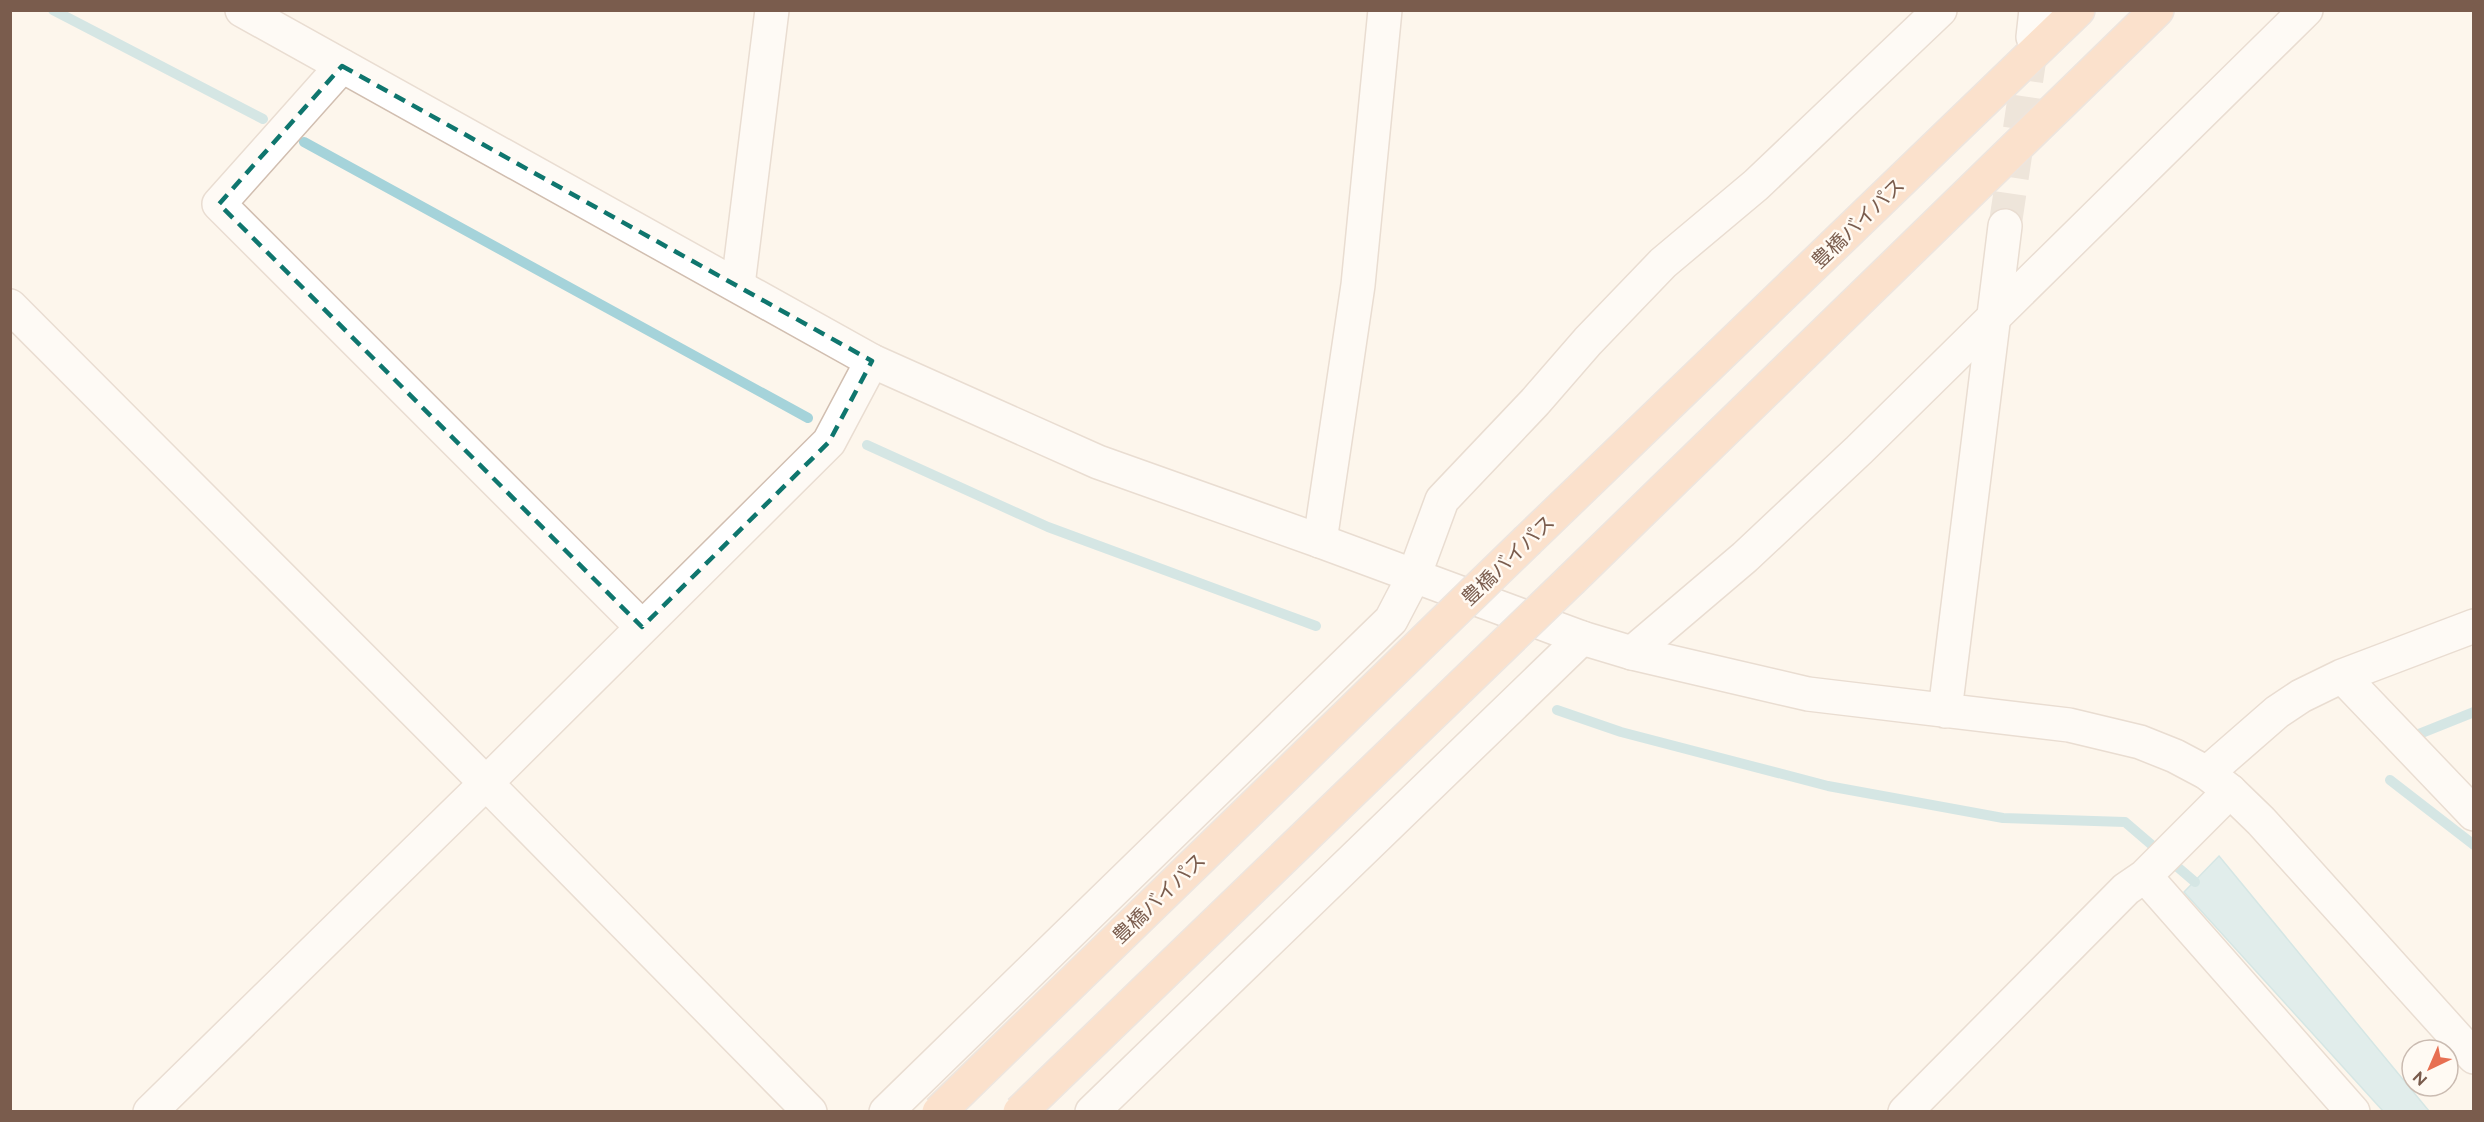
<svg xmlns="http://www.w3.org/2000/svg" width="2484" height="1122" font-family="Raleway,'Noto Sans JP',sans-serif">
<rect width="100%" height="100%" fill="#fdf6ec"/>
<path fill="#bfe3e8" stroke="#a5d3da" stroke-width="1.5" d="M2219,856L2429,1111H2383L2184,892Z"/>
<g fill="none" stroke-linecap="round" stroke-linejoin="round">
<path stroke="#a5d3da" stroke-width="10" d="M53,10L263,119
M304,142L808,418
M867,445L1048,527L1316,626
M1557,710L1621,732L1828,786L2003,818L2125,822L2195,882
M2419,734L2474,712
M2390,780L2474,845"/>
<path stroke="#dcd0c4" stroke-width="33" stroke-dasharray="33 16" stroke-linecap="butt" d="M2005,226L2033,38"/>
<g stroke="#d1beb0" stroke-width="36">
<path id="minor" d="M342,66L219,204L642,627
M738,285L772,10
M10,306L486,783L810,1112
M1320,541L1358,285L1385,10
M1632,653L1745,557L1859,450L2306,10
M2342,676L2474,814
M2207,773L2277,712L2301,696L2342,676L2474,626
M2145,876L2230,791
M150,1112L486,783L829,442L872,361
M886,1112L1391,620L1414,576L1442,500L1535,402L1588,341L1663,263L1756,185L1940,10
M1092,1112L1582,638
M1905,1112L2126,889L2145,876L2353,1112"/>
</g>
<g stroke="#d1beb0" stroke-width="36">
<path id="tertiary" d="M242,10L872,361L1098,462L1320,541L1582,638L1632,653L1808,694L2069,725L2140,742L2175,756L2207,773L2230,791L2261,821L2474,1057
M2033,37L2036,10
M1945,711L2005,226"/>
</g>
<g stroke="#dad1cd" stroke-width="36">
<path id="trunk" d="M1528,540L2078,10
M1572,579L2157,10"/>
</g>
<use href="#minor" stroke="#fff" stroke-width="33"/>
<use href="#tertiary" stroke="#fff" stroke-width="33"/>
<use href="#trunk" stroke="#f9c8a4" stroke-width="33"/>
<g stroke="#dad1cd" stroke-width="36" stroke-linecap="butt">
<path id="trunk-bridge" d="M939,1112L1528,540
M1020,1112L1572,579"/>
</g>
<use href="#trunk-bridge" stroke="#f9c8a4" stroke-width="33"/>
</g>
<path d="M0 0H2484V1122H0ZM342,66L872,361L829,442L642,627L219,204Z" fill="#fdf6ec" fill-opacity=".55" fill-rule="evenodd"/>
<path fill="none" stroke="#0f766e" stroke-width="4.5" stroke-dasharray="12 8" stroke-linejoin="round" d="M342,66L872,361L829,442L642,627L219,204Z"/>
<g text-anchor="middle" stroke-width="5" stroke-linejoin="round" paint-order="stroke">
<g font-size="20" fill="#7a5c4d" stroke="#fffaf3">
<text transform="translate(1858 223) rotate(-44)" y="7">豊橋バイパス</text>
<text transform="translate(1508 560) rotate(-44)" y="7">豊橋バイパス</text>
<text transform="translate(1159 898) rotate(-44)" y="7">豊橋バイパス</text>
</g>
</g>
<rect width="2484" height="1122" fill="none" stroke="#7a5c4d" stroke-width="24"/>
<g transform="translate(2430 1068) rotate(224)"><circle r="28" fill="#fffaf3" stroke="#cabbb1" stroke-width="1.5"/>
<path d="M0-4.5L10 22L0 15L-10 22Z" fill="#e76f51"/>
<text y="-9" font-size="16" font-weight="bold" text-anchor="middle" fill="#7a5c4d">N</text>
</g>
</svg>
